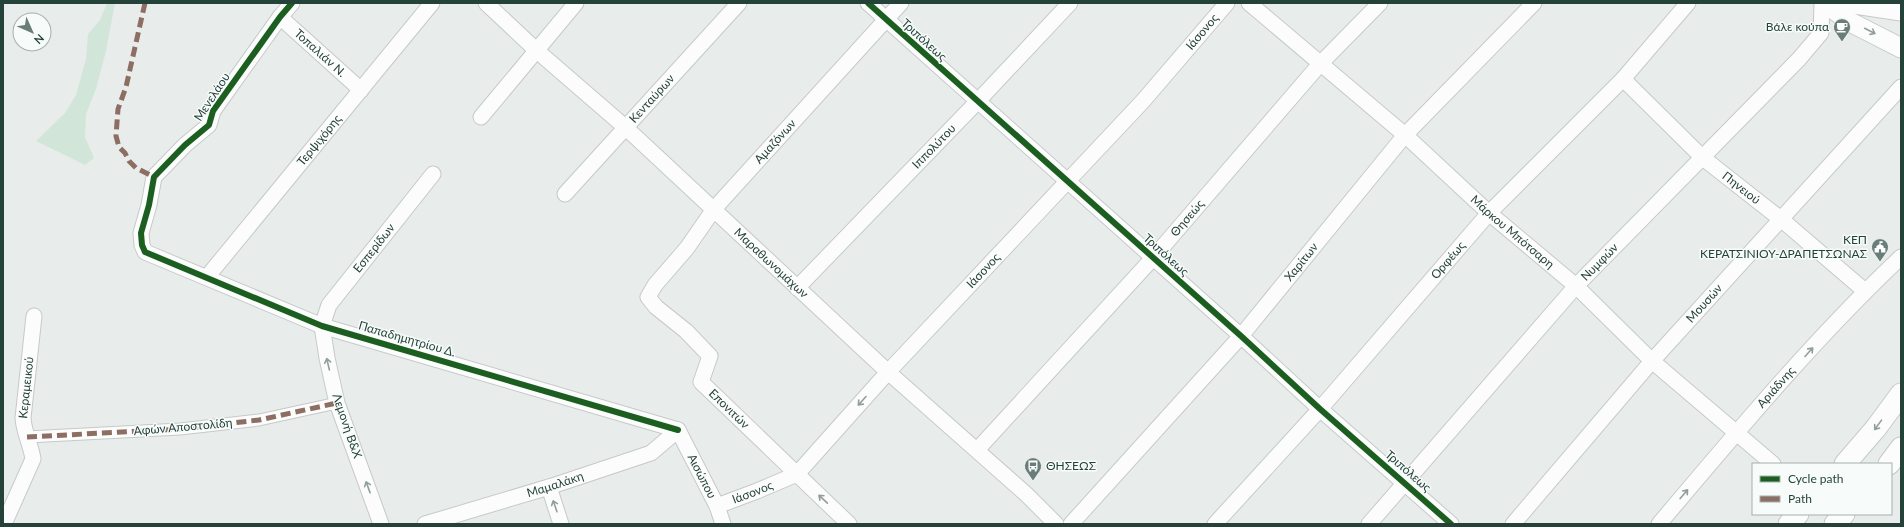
<svg xmlns="http://www.w3.org/2000/svg" width="1904" height="527" font-family="Lato,sans-serif">
<rect width="100%" height="100%" fill="#e8edeb"/>
<path fill="#d1e6d8" d="M107,3H115L106,51L96,89L86,114L85,137L94,158L85,165L36,141L65,113L76,95L86,59L88,34L100,20Z"/>
<g fill="none" stroke-linecap="round" stroke-linejoin="round">
<g stroke="#c5cac8" stroke-width="13">
<path id="pedestrian" d="M27,437L180,429L259,420L337,403"/>
</g>
<g stroke="#c5cac8" stroke-width="17">
<g id="minor">
<path d="M292,3L280,17L213,111L209,125L185,145L154,177L149,205L141,233L142,245L145,252L322,326L678,430"/>
<path id="s1" d="M486,3L536,50L625,127L888,372L1026,494L1056,524"/>
<path d="M868,3L1241,336L1320,409L1451,524"/>
<path id="s2" d="M1249,3L1405,135L1489,213L1576,286L1652,361L1773,464"/>
<path id="s3" d="M280,17L361,90"/>
<path id="s4" d="M1623,79L1703,158L1782,220L1865,291"/>
<path d="M481,117L576,3"/>
<path id="s5" d="M565,194L739,3"/>
<path id="s6" d="M207,277L432,3"/>
<path id="s7" d="M797,288L977,102L1070,3"/>
<path id="s8" d="M678,430L717,506L723,524"/>
<path id="s9" d="M977,450L1153,258L1320,64L1380,3"/>
<path d="M549,487L561,524"/>
<path id="s10" d="M717,506L757,491L797,474L888,372L1143,101L1227,3"/>
<path id="s11" d="M4,524L33,459C31,445 24,433 23,418L34,316"/>
<path id="s12" d="M381,524L337,403L327,358L322,326L329,305L433,174"/>
<path id="s13" d="M425,524L549,487L651,453L678,430"/>
<path id="s14" d="M849,524L701,382L710,356L686,331L656,307L648,297L655,285L687,248L714,209L901,3"/>
<path id="s15" d="M1071,524L1241,336L1405,135L1534,3"/>
<path id="s16" d="M1215,524L1320,409L1489,213L1623,79L1688,3"/>
<path id="s17" d="M1369,524L1576,286L1799,59L1821,33L1822,3"/>
<path id="s18" d="M1513,524L1652,361L1901,87"/>
<path id="s19" d="M1659,524C1736,433 1814,339 1901,257"/>
</g>
</g>
<g stroke="#c5cac8" stroke-width="21">
<path id="tertiary" d="M1825,3L1850,22L1901,48
M1848,3L1901,11"/>
</g>
<g stroke="#c3cbc8" stroke-width="23">
<path id="secondary" d="M1845,464L1876,428L1901,394
M1889,464L1901,448
M1789,524L1798,514
M1835,524L1844,514"/>
</g>
<use href="#pedestrian" stroke="#fcfcfc" stroke-width="11"/>
<use href="#minor" stroke="#fcfcfc" stroke-width="15"/>
<use href="#tertiary" stroke="#fcfcfc" stroke-width="19"/>
<use href="#secondary" stroke="#fcfcfc" stroke-width="21"/>
<path stroke="#8d6e63" stroke-width="5" stroke-dasharray="10 5" stroke-linecap="butt" d="M145,3L126,87L118,109L116,136L119,147L125,153L129,161L136,168L154,177
M27,437L180,429L259,420L337,403"/>
<g stroke="#f7fbf9" stroke-width="8">
<path id="cycleway" d="M292,3L280,17L213,111L209,125L185,145L154,177L149,205L141,233L142,245L145,252L322,326L678,430
M868,3L1241,336L1320,409L1451,524"/>
</g>
<use href="#cycleway" stroke="#1b5e20" stroke-width="6"/>
</g>
<defs><path id="oneway-shaft" d="M-6 0H5M1.5-3L5.5 0L1.5 3" fill="none" stroke-width="1.6" stroke-linecap="round" stroke-linejoin="round"/></defs>
<g stroke="#909f9b">
<use href="#oneway-shaft" transform="translate(1870 31) rotate(27)"/>
<use href="#oneway-shaft" transform="translate(1809 352) rotate(-48)"/>
<use href="#oneway-shaft" transform="translate(328 364) rotate(-103)"/>
<use href="#oneway-shaft" transform="translate(862 401) rotate(132)"/>
<use href="#oneway-shaft" transform="translate(1878 425) rotate(126)"/>
<use href="#oneway-shaft" transform="translate(368 487) rotate(-110)"/>
<use href="#oneway-shaft" transform="translate(1684 494) rotate(-50)"/>
<use href="#oneway-shaft" transform="translate(823 499) rotate(-137)"/>
<use href="#oneway-shaft" transform="translate(555 506) rotate(-109)"/>
</g>
<defs>
<g id="cafe-pin" transform="scale(0.9)"><path d="M0 17L-7.5 6A9.5 9.5 0 1 1 7.5 6Z" fill="#697e78" stroke="#f7fbf9"/><path d="M-5.5-4.5H6V0H3Q3 3.5 0 3.5H-2.5Q-5.5 3.5-5.5 0ZM3-3.2v2h1.7v-2ZM-6 4.5H4V6H-6Z" fill="#fff"/></g>
<g id="civic-pin" transform="scale(0.9)"><path d="M0 17L-7.5 6A9.5 9.5 0 1 1 7.5 6Z" fill="#697e78" stroke="#f7fbf9"/><path d="M-.6-6.5H3V-4.5H.6V-3L4-1V1h2V6H-6V1h2V-1L-.6-3ZM-1.2 2.5V6h2.4V2.5Z" fill="#fff"/></g>
<g id="bus-pin" transform="scale(0.9)"><path d="M0 17L-7.5 6A9.5 9.5 0 1 1 7.5 6Z" fill="#697e78" stroke="#f7fbf9"/><path d="M-5-6H5V4H4V6H2V4H-2V6H-4V4H-5ZM-3.5-4V0h7V-4ZM-3.5 1.2v1.5H-2V1.2ZM2 1.2v1.5H3.5V1.2Z" fill="#fff"/></g>
</defs>
<g fill-rule="evenodd">
<use href="#cafe-pin" x="1842" y="27"/>
<use href="#civic-pin" x="1880" y="247"/>
<use href="#bus-pin" x="1033" y="466"/>
</g>
<g text-anchor="middle" stroke-width="3" stroke-linejoin="round" paint-order="stroke">
<g font-size="12" fill="#24423a" stroke="#f7fbf9" text-anchor="end">
<text x="1829" y="31">Βάλε κούπα</text>
<text x="1867" y="244">ΚΕΠ<tspan x="1867" dy="14">ΚΕΡΑΤΣΙΝΙΟΥ-ΔΡΑΠΕΤΣΩΝΑΣ</tspan></text>
<text x="1046" y="470" text-anchor="start">ΘΗΣΕΩΣ</text>
</g>
<g font-size="12" fill="#24423a" stroke="#f7fbf9">
<text dy="4" stroke="none"><textPath href="#s10" startOffset="686">Ιάσονος</textPath></text>
<text transform="translate(924 40) rotate(42)" y="4">Τριπόλεως</text>
<text dy="4" stroke="none"><textPath href="#s3" startOffset="54">Τοπαλιάν Ν.</textPath></text>
<text transform="translate(212 97) rotate(-57)" y="4">Μενελάου</text>
<text dy="4" stroke="none"><textPath href="#s5" startOffset="129">Κενταύρων</textPath></text>
<text dy="4" stroke="none"><textPath href="#s6" startOffset="177">Τερψιχόρης</textPath></text>
<text dy="4" stroke="none"><textPath href="#s14" startOffset="520">Αμαζόνων</textPath></text>
<text dy="4" stroke="none"><textPath href="#s7" startOffset="197">Ιππολύτου</textPath></text>
<text dy="4" stroke="none"><textPath href="#s4" startOffset="161">Πηνειού</textPath></text>
<text dy="4" stroke="none"><textPath href="#s9" startOffset="313">Θησεώς</textPath></text>
<text dy="4" stroke="none"><textPath href="#s2" startOffset="349">Μάρκου Μπότσαρη</textPath></text>
<text dy="4" stroke="none"><textPath href="#s12" startOffset="302">Εσπερίδων</textPath></text>
<text transform="translate(1166 255) rotate(42)" y="4">Τριπόλεως</text>
<text dy="4" stroke="none"><textPath href="#s16" startOffset="352">Ορφέως</textPath></text>
<text dy="4" stroke="none"><textPath href="#s15" startOffset="349">Χαρίτων</textPath></text>
<text dy="4" stroke="none"><textPath href="#s17" startOffset="349">Νυμφών</textPath></text>
<text dy="4" stroke="none"><textPath href="#s1" startOffset="386">Μαραθωνομάχων</textPath></text>
<text dy="4" stroke="none"><textPath href="#s10" startOffset="362">Ιάσονος</textPath></text>
<text dy="4" stroke="none"><textPath href="#s18" startOffset="292">Μουσών</textPath></text>
<text transform="translate(407 339) rotate(16)" y="4">Παπαδημητρίου Δ.</text>
<text dy="4" stroke="none"><textPath href="#s11" startOffset="144">Κεραμεικού</textPath></text>
<text dy="4" stroke="none"><textPath href="#s19" startOffset="180">Αριάδνης</textPath></text>
<text transform="translate(729 409) rotate(44)" y="4">Επονιτών</text>
<text transform="translate(347 426) rotate(71)" y="4">Λεμονή Β&amp;Χ</text>
<text transform="translate(183 427) rotate(-5)" y="4">Αφών Αποστολίδη</text>
<text transform="translate(1408 471) rotate(41)" y="4">Τριπόλεως</text>
<text dy="4" stroke="none"><textPath href="#s8" startOffset="52">Αισώπου</textPath></text>
<text dy="4" stroke="none"><textPath href="#s13" startOffset="136">Μαμαλάκη</textPath></text>
<text dy="4" stroke="none"><textPath href="#s10" startOffset="38">Ιάσονος</textPath></text>
</g>
</g>
<rect width="1904" height="527" fill="none" stroke="#24423a" stroke-width="8"/>
<rect x="1752" y="463" width="140" height="52" fill="#f7fbf9" stroke="#a3b1ad"/>
<rect x="1760" y="476" width="20" height="6" fill="#1b5e20" stroke="#a3b1ad"/>
<text x="1788" y="483" font-size="12" fill="#24423a">Cycle path</text>
<rect x="1760" y="496" width="20" height="6" fill="#8d6e63" stroke="#a3b1ad"/>
<text x="1788" y="503" font-size="12" fill="#24423a">Path</text>
<g transform="translate(32 32) rotate(135)"><circle r="19" fill="#f7fbf9" stroke="#a3b1ad"/>
<path d="M0-3L7 15L0 10L-7 15Z" fill="#697e78"/>
<text y="-6" font-size="11" font-weight="bold" text-anchor="middle" fill="#24423a">N</text>
</g>
</svg>
